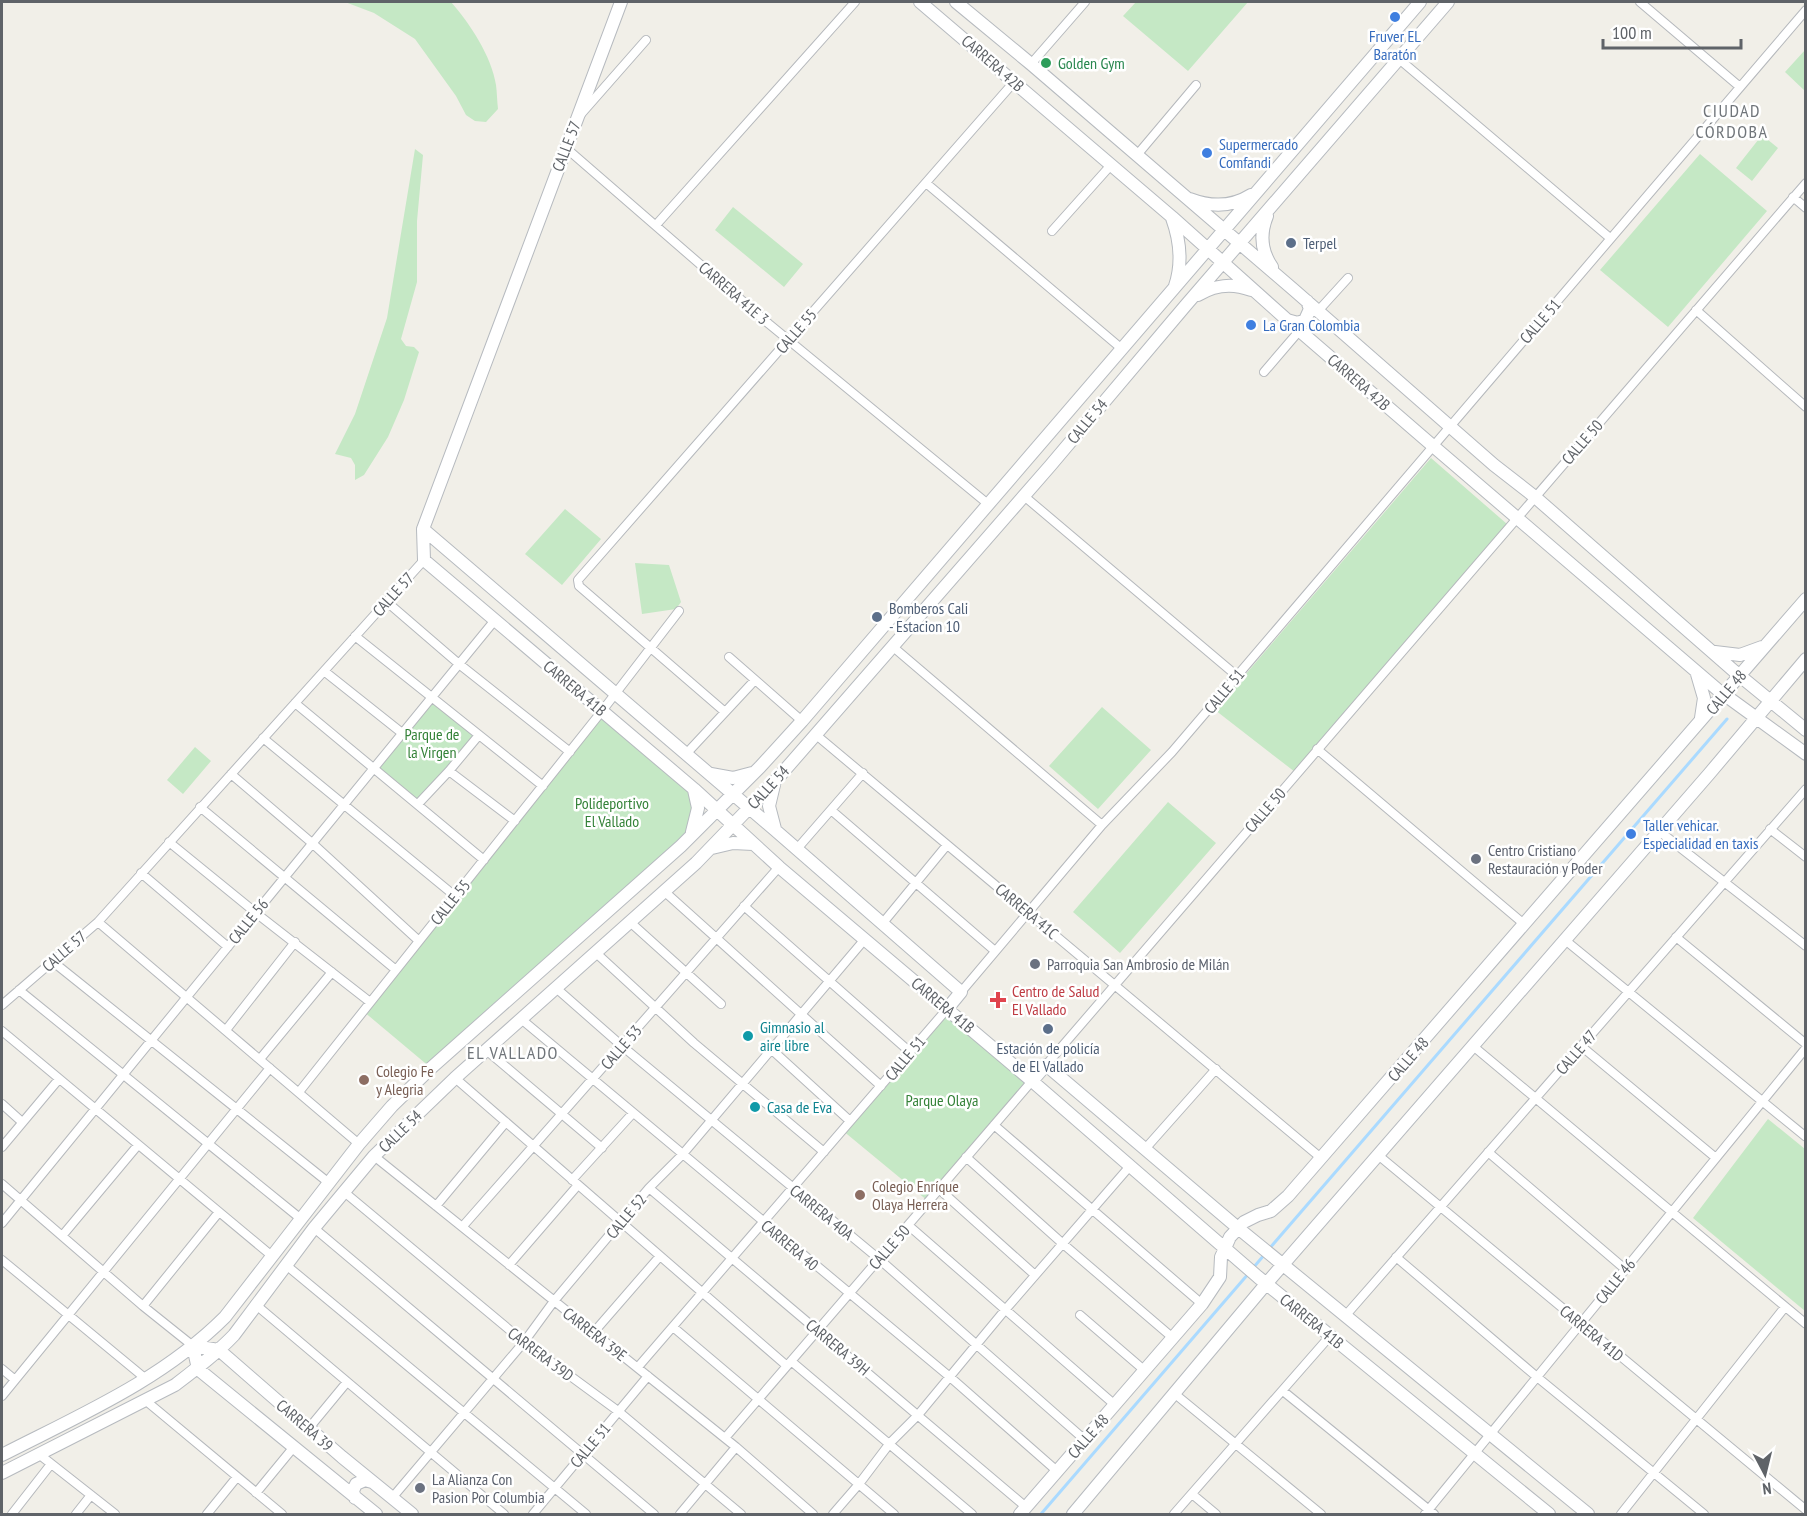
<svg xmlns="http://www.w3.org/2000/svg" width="1807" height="1516" font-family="'PT Sans Narrow',sans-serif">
<rect width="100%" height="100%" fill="#f1efe8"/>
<path fill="#c5e8c5" d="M345,2H451C469,22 492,57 496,85C497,92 497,101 498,109L486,122L475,121L466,115L456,96L415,39L374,13Z
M1136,2H1248L1188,71L1123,16Z
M1805,50V91L1785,72Z
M1762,135L1778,148L1752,181L1736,168Z
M415,149L423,155L417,221V282L401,339L406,346L414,347L419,352L404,400L388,437L364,475L355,480V465L351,458L335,454L355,414L387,318Z
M1700,154L1767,211L1668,327L1600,270Z
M733,207L803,264L784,287L715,230Z
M1431,458L1507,524L1295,772L1215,710Z
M565,509L601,539L562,585L525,554Z
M635,563L669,565L681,602L676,609L642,614Z
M431,698L479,735L418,804L375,767Z
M1102,707L1151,750L1098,809L1049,766Z
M602,711L694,789V827L431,1068L363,1011Z
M195,747L211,761L183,794L167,780Z
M1168,802L1216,843L1120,953L1073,912Z
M947,1009L1032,1081L928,1201L842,1130Z
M1768,1119L1805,1149V1311L1693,1218Z"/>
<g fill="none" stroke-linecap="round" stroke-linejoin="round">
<path stroke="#aadaff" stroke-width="3" d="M1269,1249L1727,719
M1253,1268L1265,1254
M1041,1514L1249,1273"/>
<g stroke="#b5b8bc" stroke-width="10">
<path id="street" d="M1640,2L1740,87
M1399,59L1610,238
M1031,64L1085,2
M581,114L646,40
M566,148L769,324L988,504
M1137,155L1196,85
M926,183L1122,349
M1793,197L1806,208
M656,225L855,2
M1052,231L1111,165
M1696,310L1806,407
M1318,311L1348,278
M1264,372L1300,330
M1024,496L1237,676
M387,602L459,664L570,752
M355,636L543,786
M892,646L1102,825
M729,657L802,721
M324,671L402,733
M295,703L484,860
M725,712L579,586L578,580L1014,82
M815,734L1321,1158
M263,738L455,896
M1317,749L1524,924
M686,754L755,680
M449,771L515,821
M231,774L312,843L419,941
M418,804L449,771L479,735
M200,807L396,970
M831,810L995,951
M1770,829L1806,857
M1659,831L1806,946
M169,842L256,913L370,1002
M796,850L863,773
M141,873L228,947
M665,892L881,1086
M744,906L910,1052
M98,922L359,1144
M630,922L721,1004
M882,924L947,845
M1676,937L1806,1044
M1565,940L1806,1137
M595,952L694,1043L824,1152
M52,961L329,1183
M556,988L622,1046L879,1259L1085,1440
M19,990L301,1219
M961,992L1102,825L1172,752L1806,10
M2,1005L98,922L424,560
M521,1019L950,1377L1057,1471
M226,1030L295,942
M2,1031L272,1256
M1473,1046L1806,1324
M1581,1046L1716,1158
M771,1049L850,1121
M486,1050L602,1148
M260,1059L332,972
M1046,1065L1806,183
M455,1078L787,1366
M299,1092L602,711L679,611
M2,1104L22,1122
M994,1125L1202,1304
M2,1147L59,1079
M1145,1149L1216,1069
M1488,1152L1625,1269
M1378,1155L1806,1510
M374,1156L736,1447L813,1514
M966,1157L1062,1243L1173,1338
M572,1180L633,1113
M2,1184L143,1306L193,1346
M649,1188L1026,1507
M939,1189L1035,1275
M343,1191L524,1342L618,1411L741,1514
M436,1206L506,1122
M2,1223L495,620
M908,1225L1115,1405
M463,1226L779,867
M314,1228L654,1514
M62,1236L138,1145
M1396,1257L1537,1377L1704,1514
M2,1260L146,1379
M286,1265L586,1514
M509,1265L578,1185
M255,1304L504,1514
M143,1306L219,1212
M1080,1315L1144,1370
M1346,1315L1806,789
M673,1327L894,1514
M594,1332L660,1256
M791,1361L972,1514
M638,1367L947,1009
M2,1369L14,1379
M1283,1391L1434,1514
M1175,1394L1321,1514
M2,1396L270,1068
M145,1400L282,1514
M309,1428L347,1382
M725,1438L1032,1081
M40,1455L115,1514
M256,1493L293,1448
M1192,1494L1216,1514
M392,1498L524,1342L554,1301L649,1188L682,1155L865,939
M12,1514L51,1464
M76,1514L91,1495
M207,1514L237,1477
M533,1514L648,1376
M680,1514L736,1447
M833,1514L859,1484L890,1443L918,1415L1005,1310L1130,1166
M1174,1514L1330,1336
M1425,1514L1806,1048
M1621,1514L1785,1307"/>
</g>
<g stroke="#b6babf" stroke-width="14">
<path id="secondary" d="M621,2L423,529L424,560L694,789L779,867L1032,1081L1258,1277L1549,1514
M920,2L1172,217L1286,319L1433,446L1718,690L1806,754
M956,2L1031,64L1294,290L1494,465L1535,497L1734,671L1806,730
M1190,199C1211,207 1232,207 1251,195
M1267,216C1260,233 1261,251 1272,267
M1172,218C1180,240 1183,262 1175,286
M1198,295C1214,285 1233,283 1251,290
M1287,320L1298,323L1305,320L1310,309L1307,301
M423,529L775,830L961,992L947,1009
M1715,652L1740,655L1762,647
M1697,674L1704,698L1701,718
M711,774L733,778L752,773
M774,785L769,806L775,829
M692,832L698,808L694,790
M712,848L733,843L753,844
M1032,1081L1046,1065L1238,1228L1588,1514
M193,1346L219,1350L342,1457L412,1514
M193,1346L198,1369L376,1514
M2,1455C80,1415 162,1380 225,1317L359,1144L392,1106L431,1068L681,846L760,767L802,721L1420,2
M2,1473L175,1385C196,1369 216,1354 234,1335L314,1228L374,1156L455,1078L696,863L777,779L1050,466L1186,305L1448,2
M355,1498L353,1491L356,1484L365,1480L372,1482
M1020,1514L1202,1304L1220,1277L1221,1257L1230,1237L1244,1222L1258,1215L1271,1211L1288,1196L1806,599
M1073,1514L1266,1284L1709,774L1806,659"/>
</g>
<use href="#street" stroke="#fff" stroke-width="8"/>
<use href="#secondary" stroke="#fff" stroke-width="12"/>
</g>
<g fill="#3f7fe0" stroke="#fff" stroke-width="2">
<circle cx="1395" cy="17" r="6"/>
<circle cx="1207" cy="153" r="6"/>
<circle cx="1251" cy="325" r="6"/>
<circle cx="1631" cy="834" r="6"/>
</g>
<circle fill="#2e9e5b" stroke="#fff" stroke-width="2" cx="1046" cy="63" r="6"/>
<g fill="#5c6f8a" stroke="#fff" stroke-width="2">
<circle cx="1291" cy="243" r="6"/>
<circle cx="877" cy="617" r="6"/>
<circle cx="1048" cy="1029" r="6"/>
</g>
<g fill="#6b7280" stroke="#fff" stroke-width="2">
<circle cx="1476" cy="859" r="6"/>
<circle cx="1035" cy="964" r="6"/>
<circle cx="420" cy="1488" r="6"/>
</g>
<path fill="#e0444e" stroke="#fff" stroke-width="2" d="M995 991h6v6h6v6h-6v6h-6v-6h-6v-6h6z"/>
<g fill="#0f9aa8" stroke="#fff" stroke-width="2">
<circle cx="748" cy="1036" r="6"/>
<circle cx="755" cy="1107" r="6"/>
</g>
<g fill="#8d6e63" stroke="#fff" stroke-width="2">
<circle cx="364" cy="1080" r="6"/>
<circle cx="860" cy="1195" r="6"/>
</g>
<g text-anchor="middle" stroke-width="5" stroke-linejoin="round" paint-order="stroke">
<g font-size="16" fill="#366cbe" stroke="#fff" text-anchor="start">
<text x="1395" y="42" text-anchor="middle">Fruver EL<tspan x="1395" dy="18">Baratón</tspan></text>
<text x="1219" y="150">Supermercado<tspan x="1219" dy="18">Comfandi</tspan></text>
<text x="1263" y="331">La Gran Colombia</text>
<text x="1643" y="831">Taller vehicar.<tspan x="1643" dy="18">Especialidad en taxis</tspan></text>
</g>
<g font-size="16" fill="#5f6368" stroke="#fff">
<text transform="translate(993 63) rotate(41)" y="6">CARRERA 42B</text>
<text transform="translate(566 146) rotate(-69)" y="6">CALLE 57</text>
<text transform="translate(734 293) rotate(41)" y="6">CARRERA 41E 3</text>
<text transform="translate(1540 321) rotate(-49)" y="6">CALLE 51</text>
<text transform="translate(796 331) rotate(-49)" y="6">CALLE 55</text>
<text transform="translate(1359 382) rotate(41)" y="6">CARRERA 42B</text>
<text transform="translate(1087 421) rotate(-50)" y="6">CALLE 54</text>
<text transform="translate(1582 442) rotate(-49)" y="6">CALLE 50</text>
<text transform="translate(393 594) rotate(-48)" y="6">CALLE 57</text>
<text transform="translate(575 688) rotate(40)" y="6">CARRERA 41B</text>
<text transform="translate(1224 691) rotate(-50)" y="6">CALLE 51</text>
<text transform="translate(1726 692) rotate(-50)" y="6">CALLE 48</text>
<text transform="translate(768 787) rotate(-47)" y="6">CALLE 54</text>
<text transform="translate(1265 810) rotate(-49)" y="6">CALLE 50</text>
<text transform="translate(450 902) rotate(-51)" y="6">CALLE 55</text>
<text transform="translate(1027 911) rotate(40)" y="6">CARRERA 41C</text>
<text transform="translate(248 921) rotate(-51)" y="6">CALLE 56</text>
<text transform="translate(64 951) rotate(-41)" y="6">CALLE 57</text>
<text transform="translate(943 1005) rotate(40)" y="6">CARRERA 41B</text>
<text transform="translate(621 1047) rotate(-49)" y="6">CALLE 53</text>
<text transform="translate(1576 1052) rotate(-49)" y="6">CALLE 47</text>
<text transform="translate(905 1058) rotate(-50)" y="6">CALLE 51</text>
<text transform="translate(1408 1059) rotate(-49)" y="6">CALLE 48</text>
<text transform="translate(400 1131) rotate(-44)" y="6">CALLE 54</text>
<text transform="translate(822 1212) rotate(39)" y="6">CARRERA 40A</text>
<text transform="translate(626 1216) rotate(-50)" y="6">CALLE 52</text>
<text transform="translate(790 1245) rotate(40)" y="6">CARRERA 40</text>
<text transform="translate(889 1247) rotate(-49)" y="6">CALLE 50</text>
<text transform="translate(1615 1281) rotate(-51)" y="6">CALLE 46</text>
<text transform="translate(1312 1321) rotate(39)" y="6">CARRERA 41B</text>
<text transform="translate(1592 1333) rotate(40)" y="6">CARRERA 41D</text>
<text transform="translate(595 1334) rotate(38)" y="6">CARRERA 39E</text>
<text transform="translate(838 1347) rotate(40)" y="6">CARRERA 39H</text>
<text transform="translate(541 1354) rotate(37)" y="6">CARRERA 39D</text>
<text transform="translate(305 1425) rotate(41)" y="6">CARRERA 39</text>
<text transform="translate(1088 1436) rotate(-49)" y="6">CALLE 48</text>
<text transform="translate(590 1445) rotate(-50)" y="6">CALLE 51</text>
</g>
<g font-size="16" fill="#27864d" stroke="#fff" text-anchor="start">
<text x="1058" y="69">Golden Gym</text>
</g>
<g font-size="16" fill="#4e5e75" stroke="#fff" text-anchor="start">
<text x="1303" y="249">Terpel</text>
<text x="889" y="614">Bomberos Cali<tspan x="889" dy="18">- Estacion 10</tspan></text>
<text x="1048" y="1054" text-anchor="middle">Estación de policía<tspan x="1048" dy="18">de El Vallado</tspan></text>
</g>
<g font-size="16" fill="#348238" stroke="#fff">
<text x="432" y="740">Parque de<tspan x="432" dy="18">la Virgen</tspan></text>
<text x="612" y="809">Polideportivo<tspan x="612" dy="18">El Vallado</tspan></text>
<text x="942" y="1106">Parque Olaya</text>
</g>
<g font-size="16" fill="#5b616d" stroke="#fff" text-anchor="start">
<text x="1488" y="856">Centro Cristiano<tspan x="1488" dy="18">Restauración y Poder</tspan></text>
<text x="1047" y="970">Parroquia San Ambrosio de Milán</text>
<text x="432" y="1485">La Alianza Con<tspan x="432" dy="18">Pasion Por Columbia</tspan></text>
</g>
<g font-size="16" fill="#be3a42" stroke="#fff" text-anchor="start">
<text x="1012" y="997">Centro de Salud<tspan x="1012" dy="18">El Vallado</tspan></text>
</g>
<g font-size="16" fill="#0d838f" stroke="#fff" text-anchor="start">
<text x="760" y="1033">Gimnasio al<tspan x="760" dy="18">aire libre</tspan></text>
<text x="767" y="1113">Casa de Eva</text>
</g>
<g font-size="16" fill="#785e54" stroke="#fff" text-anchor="start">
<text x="376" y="1077">Colegio Fe<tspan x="376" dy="18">y Alegria</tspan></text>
<text x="872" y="1192">Colegio Enríque<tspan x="872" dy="18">Olaya Herrera</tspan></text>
</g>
<g font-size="18" letter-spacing="1.5" fill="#70757a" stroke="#fff">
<text x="1732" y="117">CIUDAD<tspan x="1732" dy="21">CÓRDOBA</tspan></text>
<text x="513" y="1059">EL VALLADO</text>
</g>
</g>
<rect width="1807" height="1516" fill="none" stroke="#5f6368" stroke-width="6"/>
<g transform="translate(1765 1474) rotate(173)" stroke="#ffffff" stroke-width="4.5" paint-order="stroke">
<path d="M0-4.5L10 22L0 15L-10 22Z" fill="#5f6368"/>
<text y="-9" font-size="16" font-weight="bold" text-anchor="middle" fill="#5f6368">N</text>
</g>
<path d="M1603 39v9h138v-9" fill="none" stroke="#5f6368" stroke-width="3"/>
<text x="1612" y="39" font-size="18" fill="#5f6368" stroke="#ffffff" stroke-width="4.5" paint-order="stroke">100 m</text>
</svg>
